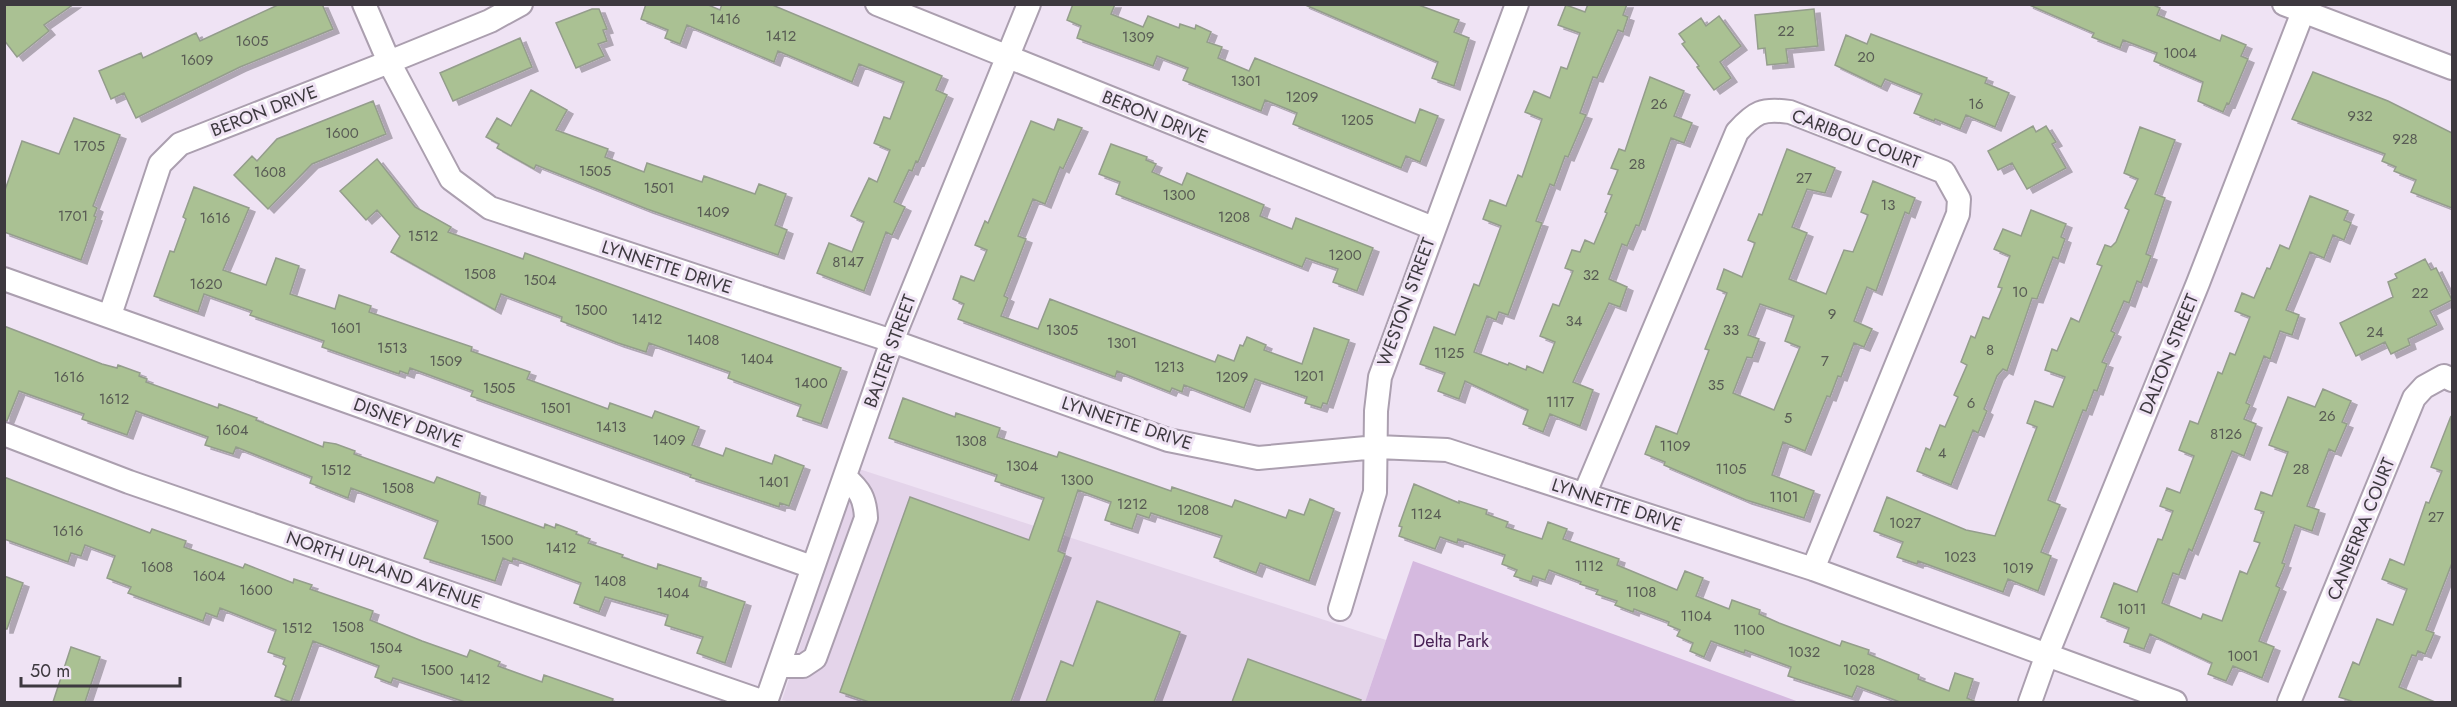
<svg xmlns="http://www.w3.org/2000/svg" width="2457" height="707" font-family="Jost,sans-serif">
<defs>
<filter id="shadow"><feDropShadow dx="6" dy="4" stdDeviation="0" flood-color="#0004"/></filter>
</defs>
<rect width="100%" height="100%" fill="#efe3f4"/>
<path fill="#e4d4ea" d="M859,469L1386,640L1365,702H791L782,700Z"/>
<path fill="#d5b9df" d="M1413,561L1799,702H1365Z"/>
<path fill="#aac193" stroke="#949d8c" stroke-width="1.5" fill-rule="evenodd" filter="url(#shadow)" d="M4,4H74L44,25L49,31L17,57L4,40Z
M280,4H322L333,29L240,67L136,118L124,93L111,99L99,71L141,53L143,58L196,33L200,41Z
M646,4H706L720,10L722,4H770L942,76L936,90L947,95L918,162L916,161L912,171L909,170L894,202L905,207L892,235L886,232L864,291L817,273L829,243L852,252L864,222L851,216L869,178L877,182L890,150L874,143L884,117L890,119L904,82L859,64L852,82L778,51L774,62L687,25L680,44L665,38L668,30L641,19Z
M1073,4H1115L1111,14L1143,27L1148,16L1179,28L1180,24L1195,29L1196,25L1211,32L1207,42L1222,47L1218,58L1249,71L1255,58L1415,123L1420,109L1438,116L1420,162L1406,156L1401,168L1293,124L1297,113L1265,100L1261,111L1183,80L1188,68L1157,56L1153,66L1077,38L1081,26L1067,20Z
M1303,4H1416L1459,20L1454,32L1469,38L1454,86L1432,78L1438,62Z
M1588,4H1627L1623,15L1628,17L1623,32L1618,30L1597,78L1593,77L1580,113L1586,115L1568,157L1565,156L1554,186L1550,184L1536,221L1542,223L1508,315L1499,312L1496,320L1487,316L1474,352L1508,365L1509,363L1526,370L1527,366L1543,373L1555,342L1540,336L1553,304L1559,306L1573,271L1565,268L1572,250L1580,252L1585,240L1594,244L1607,213L1605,212L1612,195L1608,194L1618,170L1611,168L1619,149L1625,151L1650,77L1684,91L1674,116L1692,123L1684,143L1671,138L1639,226L1636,225L1627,246L1622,244L1609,279L1627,287L1620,307L1609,303L1573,382L1593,390L1580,426L1550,414L1543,432L1523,424L1528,410L1465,381L1459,399L1438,391L1445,373L1420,364L1434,327L1455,335L1474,284L1479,286L1501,226L1483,219L1490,200L1506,206L1518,175L1522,177L1542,119L1525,112L1534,91L1550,98L1561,67L1567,69L1580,33L1558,25L1566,5L1585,12Z
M2027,4H2151L2160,8L2157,15L2220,41L2222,35L2246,45L2241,56L2248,59L2229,104L2227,103L2223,112L2198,101L2203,82L2154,61L2157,53L2123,40L2120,48L2092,37L2094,33Z
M592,9H599L607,29L603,30L607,41L598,44L604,56L576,68L556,23Z
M1814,9L1818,46L1786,49L1788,63L1767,65L1765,48L1758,49L1755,15Z
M1719,16L1741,46L1720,62L1731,78L1714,90L1697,67L1699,66L1682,44L1685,42L1679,34L1701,18L1706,26Z
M1871,34L1987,78L1985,83L2009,93L1995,127L1966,115L1960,129L1935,119L1934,121L1914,113L1922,94L1885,79L1881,87L1835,65L1846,35L1867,44Z
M520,38L532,67L453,101L440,73Z
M2313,72L2388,101L2452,133V208L2411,192L2416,180L2394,171L2396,167L2382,161L2385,154L2292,119Z
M531,90L567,110L556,130L608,149L605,157L644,172L647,163L702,182L704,176L755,194L759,184L786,194L775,225L787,230L778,255L647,209L536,165L534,169L497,148L499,144L486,137L497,118L511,126Z
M373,101L386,134L312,164L268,209L234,175L252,156L257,161L277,139Z
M74,118L120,135L93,206L97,208L94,216L96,217L81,260L4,232V193L22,141L59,154Z
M1058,119L1082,128L1063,169L1060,167L1045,204L1033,199L1018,236L1026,239L1004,296L1008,298L1001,316L1038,329L1050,299L1215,362L1218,355L1234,361L1240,345L1243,346L1247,337L1266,345L1264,350L1302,364L1314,328L1349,340L1327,404L1323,403L1321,408L1305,403L1307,397L1255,379L1244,408L1184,385L1182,392L1172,388L1170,392L1117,371L1115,377L958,319L964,304L953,299L961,276L974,281L987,250L975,245L985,221L988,223L1031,121L1054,130Z
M2033,126L2036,132L2046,126L2056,142L2052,144L2066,168L2027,189L2012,163L1998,170L1988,151Z
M2140,127L2175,140L2155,194L2165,198L2146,254L2151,256L2141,283L2137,281L2129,303L2124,301L2111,331L2115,333L2102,362L2107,364L2097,391L2094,390L2086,411L2083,410L2048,500L2060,505L2041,552L2051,556L2038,591L2008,579L2003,592L1918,561L1917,564L1897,557L1903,542L1874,531L1887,497L1966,530L1995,536L2037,427L2027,423L2035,401L2053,407L2065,377L2045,370L2052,349L2057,351L2071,318L2079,322L2102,266L2097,264L2105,245L2111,247L2116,242L2129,210L2125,208L2138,179L2124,173Z
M1111,144L1147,157L1146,160L1156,164L1152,172L1182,185L1187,173L1264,205L1260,216L1292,229L1296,218L1373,248L1357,291L1333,282L1338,269L1306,258L1302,267L1116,194L1120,182L1099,174Z
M1787,149L1835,168L1825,193L1807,189L1792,227L1807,233L1789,279L1826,294L1844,250L1853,252L1868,215L1861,212L1873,181L1915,198L1909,214L1905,212L1876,291L1867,287L1854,321L1872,329L1864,347L1854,343L1841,377L1838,376L1830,397L1827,396L1805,451L1783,442L1772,475L1814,491L1804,518L1746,500L1664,465L1665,462L1645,454L1656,426L1677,434L1709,350L1705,349L1727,293L1717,289L1724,269L1742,277L1755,243L1748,240L1759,214L1762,215ZM1760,304L1794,316L1785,341L1800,347L1774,410L1733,393L1747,357L1752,358L1759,339L1748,335Z
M377,159L415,207L451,227L448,232L523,259L525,253L841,368L821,424L797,416L801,405L728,378L730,372L649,343L646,352L618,343L561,321L562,317L501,294L495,310L391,252L400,236L377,210L366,220L340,191Z
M194,187L249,208L223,270L266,285L276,258L299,266L290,294L335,309L339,295L371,306L369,312L472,347L471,351L530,372L527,379L608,409L610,403L652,418L655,411L699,427L692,445L723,456L726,448L772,464L775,455L793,462L804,466L789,506L780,503L779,507L690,477L691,475L471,396L473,391L410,368L408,374L400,371L399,374L322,347L324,341L250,315L252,311L204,294L198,312L154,296L170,251L174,252L186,219L183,217Z
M2310,196L2348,211L2344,220L2351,223L2344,240L2333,235L2324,258L2310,252L2286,310L2299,315L2292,335L2280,331L2270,359L2264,356L2246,403L2250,405L2244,419L2256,424L2244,456L2232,451L2192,551L2189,549L2179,575L2173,573L2162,603L2201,619L2203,614L2222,621L2240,571L2247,574L2260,543L2254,541L2264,512L2255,509L2261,492L2272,496L2288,452L2269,445L2288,397L2315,407L2323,389L2351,401L2342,422L2347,424L2335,452L2329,449L2307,506L2319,510L2312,531L2295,525L2282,563L2285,564L2276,586L2280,588L2259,641L2274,647L2262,678L2233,666L2226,681L2208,674L2212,663L2150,634L2144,649L2124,642L2129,628L2101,617L2114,583L2137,592L2158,539L2162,540L2173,511L2160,506L2167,488L2180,493L2194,456L2179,450L2190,421L2198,424L2218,372L2222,374L2230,353L2235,355L2250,317L2235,311L2242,293L2254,298L2267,268L2270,269L2280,245L2289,249Z
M2031,210L2066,224L2061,237L2065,239L2058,259L2053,257L2037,299L2032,298L2007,371L2003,369L1997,376L1984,409L1987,411L1978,433L1973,430L1951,485L1917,471L1926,448L1930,450L1940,425L1945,427L1958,397L1954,395L1967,365L1961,362L1971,336L1975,338L1983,317L1989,319L2002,288L1998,287L2010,256L1994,249L2003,229L2021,236Z
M2425,259L2431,270L2436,268L2452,300L2430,311L2437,325L2408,339L2410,345L2391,354L2385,342L2356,356L2340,323L2393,297L2388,282L2397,278L2395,274Z
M4,326L102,364L117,368L118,365L140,373L139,376L147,379L146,382L218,408L219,404L257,418L256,420L323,447L324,442L336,444L355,451L354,454L434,483L437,477L480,493L478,504L544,528L545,524L555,528L556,524L577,532L576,534L590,539L588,543L623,555L622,557L657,569L658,564L701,578L699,586L745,602L725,663L697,653L703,637L665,625L668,615L605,597L599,612L574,603L581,583L513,558L512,562L503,558L495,581L424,558L438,521L351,488L348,498L310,483L312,477L236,447L233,454L205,445L208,437L136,411L127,435L82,419L84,414L19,391L7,421H4Z
M903,398L955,417L956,413L1000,428L997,437L1057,457L1059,452L1171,491L1172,487L1232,507L1235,500L1286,518L1289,510L1304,515L1310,499L1334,509L1309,581L1260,563L1256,573L1214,557L1222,536L1151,513L1149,518L1137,514L1132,529L1105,520L1111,502L1078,490L1058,551L1065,554L1011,702H869L840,692L910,497L1029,540L1044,498L995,481L997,475L889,438Z
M2451,416L2452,563L2426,630L2434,633L2425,654L2418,651L2416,656L2412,655L2399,687L2435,702H2354L2339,697L2353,662L2359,665L2377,619L2393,625L2407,589L2382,579L2390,559L2404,565L2426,502L2429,503L2442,471L2431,467Z
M4,477L150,533L152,529L186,541L184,547L243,568L245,564L293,583L294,579L312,585L310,589L373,611L370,620L422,641L467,657L470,650L500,662L498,666L542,682L544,675L613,699L612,702H465L393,678L391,683L375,677L379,666L313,641L291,702L275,696L286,666L283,664L285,658L268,652L276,630L220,608L217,617L206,613L203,621L128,593L131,587L107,578L115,556L85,545L81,556L71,553L68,562L4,539Z
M1414,484L1459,503V501L1487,510L1486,514L1508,522L1506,527L1542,539L1548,522L1567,529L1563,539L1619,559L1617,565L1677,590L1685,571L1703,578L1696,596L1729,609L1732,600L1760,610L1759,614L1779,623L1840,646L1842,641L1869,650L1868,654L1919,675L1918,679L1949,691L1955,673L1973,679L1967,698L1976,702H1900L1857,686L1852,697L1788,676L1791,667L1745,650L1744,653L1711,641L1704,657L1690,651L1693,643L1677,636L1680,630L1668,625L1669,622L1634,609L1633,612L1615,605L1617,601L1596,594L1598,590L1580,584L1581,582L1549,570L1545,580L1533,576L1531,582L1514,576L1517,570L1502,564L1505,555L1458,539L1457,543L1440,537L1435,549L1399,536L1402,527L1399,526Z
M4,576L23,583L7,629H4Z
M1097,601L1180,632L1154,702H1046L1061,661L1073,666Z
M71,647L100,657L85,702H53Z
M1248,659L1361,700L1360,702H1232Z"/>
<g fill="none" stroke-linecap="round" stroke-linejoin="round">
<g stroke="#ab9faf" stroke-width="26">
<path id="minor" d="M364,4L389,62L451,179L490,208L892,341L1168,440L1258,458L1377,447L1447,450L1813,569L2175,702
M877,4L1433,228
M2284,4L2452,68
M4,279L812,567
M110,315L160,164L180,144L389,62L490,21L521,4
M4,434L129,482L764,702
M1585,493L1737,132C1755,112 1762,108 1790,112L1944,172L1959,199L1958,214L1813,569
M1340,609L1375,492L1376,411L1380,377L1517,4
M779,666H803L815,658L866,518C865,498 860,490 845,477
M766,702L892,341L1029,4
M2030,702L2046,657L2198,283L2306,4
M2289,702L2414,398L2424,387L2444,376L2452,380"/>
</g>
<use href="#minor" stroke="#fff" stroke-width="22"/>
</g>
<g text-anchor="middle" stroke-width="6" stroke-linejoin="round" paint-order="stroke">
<g font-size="15" fill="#585b54">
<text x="725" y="24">1416</text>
<text x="1786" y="36">22</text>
<text x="781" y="41">1412</text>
<text x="1138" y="42">1309</text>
<text x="252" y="46">1605</text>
<text x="2180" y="58">1004</text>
<text x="1866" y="62">20</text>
<text x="197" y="65">1609</text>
<text x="1246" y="86">1301</text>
<text x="1302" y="102">1209</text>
<text x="1659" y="109">26</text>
<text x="1976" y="109">16</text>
<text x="2360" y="121">932</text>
<text x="1357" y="125">1205</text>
<text x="342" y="138">1600</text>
<text x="2405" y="144">928</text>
<text x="89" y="151">1705</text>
<text x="1637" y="169">28</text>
<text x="595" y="176">1505</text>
<text x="270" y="177">1608</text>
<text x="1804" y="183">27</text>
<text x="659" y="193">1501</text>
<text x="1179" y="200">1300</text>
<text x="1888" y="210">13</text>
<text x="713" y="217">1409</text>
<text x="73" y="221">1701</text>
<text x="1234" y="222">1208</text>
<text x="215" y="223">1616</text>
<text x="423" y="241">1512</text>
<text x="1345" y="260">1200</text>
<text x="848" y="267">8147</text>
<text x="480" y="279">1508</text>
<text x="1591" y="280">32</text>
<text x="540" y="285">1504</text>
<text x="206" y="289">1620</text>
<text x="2020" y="297">10</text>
<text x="2420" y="298">22</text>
<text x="591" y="315">1500</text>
<text x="1832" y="319">9</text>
<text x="647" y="324">1412</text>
<text x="1574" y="326">34</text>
<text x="346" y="333">1601</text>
<text x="1062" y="335">1305</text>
<text x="1731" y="335">33</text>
<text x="2375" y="337">24</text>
<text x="703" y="345">1408</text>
<text x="1122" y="348">1301</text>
<text x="392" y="353">1513</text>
<text x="1990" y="355">8</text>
<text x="1449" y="358">1125</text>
<text x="757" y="364">1404</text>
<text x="446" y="366">1509</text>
<text x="1825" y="366">7</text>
<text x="1169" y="372">1213</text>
<text x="1309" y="381">1201</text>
<text x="69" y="382">1616</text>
<text x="1232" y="382">1209</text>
<text x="811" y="388">1400</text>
<text x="1716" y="390">35</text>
<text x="499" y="393">1505</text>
<text x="114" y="404">1612</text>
<text x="1560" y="407">1117</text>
<text x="1971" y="408">6</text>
<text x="556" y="413">1501</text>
<text x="2327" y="421">26</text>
<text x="1788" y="423">5</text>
<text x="611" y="432">1413</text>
<text x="232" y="435">1604</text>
<text x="2226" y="439">8126</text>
<text x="669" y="445">1409</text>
<text x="971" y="446">1308</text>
<text x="1675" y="451">1109</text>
<text x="1942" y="458">4</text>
<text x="1022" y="471">1304</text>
<text x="1731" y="474">1105</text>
<text x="2301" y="474">28</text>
<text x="336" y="475">1512</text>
<text x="1077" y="485">1300</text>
<text x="774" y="487">1401</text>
<text x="398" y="493">1508</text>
<text x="1784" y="502">1101</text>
<text x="1132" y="509">1212</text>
<text x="1193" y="515">1208</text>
<text x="1426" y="519">1124</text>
<text x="2436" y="522">27</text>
<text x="1905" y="528">1027</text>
<text x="68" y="536">1616</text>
<text x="497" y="545">1500</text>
<text x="561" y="553">1412</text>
<text x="1960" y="562">1023</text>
<text x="1589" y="571">1112</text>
<text x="157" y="572">1608</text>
<text x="2018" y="573">1019</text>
<text x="209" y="581">1604</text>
<text x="610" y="586">1408</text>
<text x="256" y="595">1600</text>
<text x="1641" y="597">1108</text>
<text x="673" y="598">1404</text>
<text x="2132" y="614">1011</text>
<text x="1696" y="621">1104</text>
<text x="348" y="632">1508</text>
<text x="297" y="633">1512</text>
<text x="1749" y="635">1100</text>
<text x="386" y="653">1504</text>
<text x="1804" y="657">1032</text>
<text x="2243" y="661">1001</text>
<text x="437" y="675">1500</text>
<text x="1859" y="675">1028</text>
<text x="475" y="684">1412</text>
</g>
<g font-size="18" fill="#3d393f" stroke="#efe3f4">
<text transform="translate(264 111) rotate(-21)" y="6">BERON DRIVE</text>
<text transform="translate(1155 117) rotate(22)" y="6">BERON DRIVE</text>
<text transform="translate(1856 139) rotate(21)" y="6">CARIBOU COURT</text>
<text transform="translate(667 267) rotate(18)" y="6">LYNNETTE DRIVE</text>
<text transform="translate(1406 302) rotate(-70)" y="6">WESTON STREET</text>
<text transform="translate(890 351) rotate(-70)" y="6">BALTER STREET</text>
<text transform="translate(2169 354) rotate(-68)" y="6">DALTON STREET</text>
<text transform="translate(408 423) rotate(20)" y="6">DISNEY DRIVE</text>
<text transform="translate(1127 423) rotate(18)" y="6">LYNNETTE DRIVE</text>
<text transform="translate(1617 505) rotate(18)" y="6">LYNNETTE DRIVE</text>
<text transform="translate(2361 529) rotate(-68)" y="6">CANBERRA COURT</text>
<text transform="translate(384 570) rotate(19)" y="6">NORTH UPLAND AVENUE</text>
</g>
<g font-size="18" fill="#492256" stroke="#efe3f4">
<text x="1451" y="647">Delta Park</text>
</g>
</g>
<rect width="2457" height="707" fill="none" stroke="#3d393f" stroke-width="12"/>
<path d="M21 677v9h159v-9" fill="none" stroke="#3d393f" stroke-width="3"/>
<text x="30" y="677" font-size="18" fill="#3d393f" stroke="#efe3f4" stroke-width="4.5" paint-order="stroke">50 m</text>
</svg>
